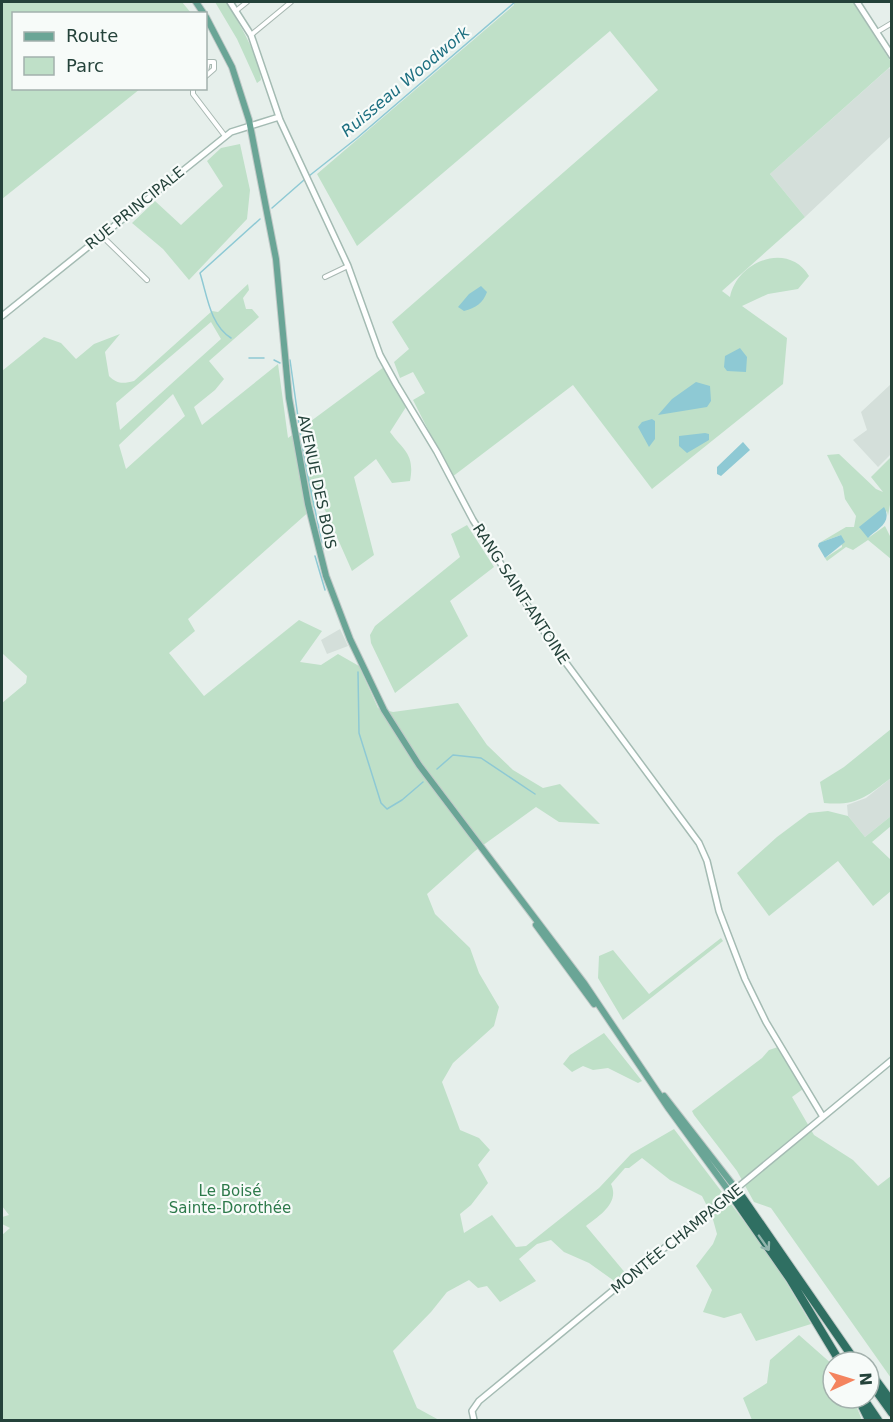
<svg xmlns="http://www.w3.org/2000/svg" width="893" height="1422" font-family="'DejaVu Sans',sans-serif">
<rect width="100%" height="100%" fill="#e6efeb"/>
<path fill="#d4dfda" d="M889,68L892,72L891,136L805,217L770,174Z
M891,384V454L878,467L853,440L867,430L861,412Z
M340,629L348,646L327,654L321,640Z
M891,778V816L865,837L848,816L847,805L866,798Z"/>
<path fill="#bfe0c8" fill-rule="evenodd" d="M2,2H182L191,13L14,14V88L140,89L2,199Z
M215,2H227C240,26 258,53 261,80L257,83L237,39Z
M514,2H853L891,62V66L770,174L805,217L722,291L730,297C737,261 788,241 809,276L798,289L768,294L742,306L787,338L783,384L652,489L573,385L452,477L413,400L425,393L413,372L400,378L394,362L409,349L392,322L658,90L610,31L357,246L317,174L514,5Z
M240,144L250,190L247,219L189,280L163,249L132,223L155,201L181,225L223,186L207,161L221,148Z
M248,284L249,290L243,298L246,309H252L259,317L209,361L224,379L215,390L194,407L202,425L278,364L288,438L384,367L406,407L390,432C404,451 415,454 410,481L392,483L376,459L354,477L374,555L352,571L321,501L188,619L195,631L169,653L204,696L299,620L322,631L300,662L321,665L338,654L359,666L378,708L393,712L458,703L487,745L513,770L543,788L560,784L600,824L559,822L536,807L475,851L427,894L435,914L470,948L479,973L499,1007L494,1026L453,1063L442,1082L460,1130L479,1138L490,1150L478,1165L488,1183L471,1205L460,1214L464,1233L492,1215L516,1247L526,1246L599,1188L631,1154L674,1129L772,1258L811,1324L756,1341L741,1313L724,1318L703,1312L712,1290L696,1266L713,1244L717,1234L712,1216L702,1196L670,1180L642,1158L629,1168H625L611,1184C620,1203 599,1216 586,1226L627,1275L617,1283L589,1263L564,1252L551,1240L537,1244L519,1259L536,1281L500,1302L487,1286L478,1288L469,1280L447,1292L431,1312L393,1351L417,1408L439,1420H2V1235L10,1228L2,1224V1217L9,1215L2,1206V703L26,683L27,676L2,653V371L44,337L61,343L76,359L94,344L120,334L105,352L109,376C117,384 123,384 134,381L212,311L218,312ZM211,322L221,339L120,430L116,403ZM173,394L185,416L126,469L119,445Z
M839,454L876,489L883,492L871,477L891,457V499L888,516L887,511L868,538L885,526L891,538V559L868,540L853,550L846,547L827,561L825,558L842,547L841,535L819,543L846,527H854L856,516L845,499L843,487L827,455Z
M467,525L494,567L450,601L468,636L395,693L371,643L370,635L375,626L460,557L451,534Z
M891,729V778C866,797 857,806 824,803L820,782L844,767Z
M828,811L848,816L865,837L891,816V826L872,842L891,860V891L873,906L838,861L769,916L737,873L777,837L809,813Z
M721,938L723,941L623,1020L598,978L599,956L613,950L649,994Z
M604,1033L642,1081L638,1083L608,1068L593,1070L583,1066L572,1072L563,1064L570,1055Z
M778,1047L803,1089L792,1097L814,1135L853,1160L878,1186L891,1176V1378L771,1208L754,1202L737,1171L694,1115L692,1111L762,1058L769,1050Z
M799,1335L833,1365L825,1375L833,1378V1398H853L862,1420H752L743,1398L767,1383L770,1360Z"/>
<path fill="#8ec9d4" d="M481,286L487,292C483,303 476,308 464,311L458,307L469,294Z
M740,348L747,357L746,372L727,371L724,367L725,356Z
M696,382L710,386L711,401L707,407L658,415L672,399Z
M652,419L655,421V439L649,447L638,427L642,422Z
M705,433L709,434V440L687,453L679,446V436Z
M743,442L750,450L721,476L717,474V467Z
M884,507C893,523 877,529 868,538L859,527Z
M841,535L845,542L825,558L818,546L819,543Z"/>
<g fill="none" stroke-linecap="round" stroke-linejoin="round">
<path stroke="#8ec9d4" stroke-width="1.5" d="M309,176L357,138L515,2
M272,208L304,180
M231,338C210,325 207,295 200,273L260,219
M249,358H264
M274,360L280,363
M290,360L303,453L322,543
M323,548V549
M315,556L325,590
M358,672L359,733L381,803L387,809L402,800L423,782
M437,769L453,755L481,758L535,794"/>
<g stroke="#a8b8b2" stroke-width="6">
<path id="street" d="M237,10L247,2
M877,32L892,23
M251,35L291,2
M206,71L208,62H214V69L206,76
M193,88V94L225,136
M102,236L147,280
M325,277L348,266"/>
</g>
<g stroke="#a4bbb3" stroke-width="8">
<path id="secondary" d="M230,2L251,35L280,120L348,266L380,355L396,384L437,452L473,520L552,644L699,843L707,861L719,911L745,979L766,1022L823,1117
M857,2L892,56
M2,316L231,132L279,117
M474,1420L472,1411L479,1401L892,1060"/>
</g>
<g stroke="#c2cac8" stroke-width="8">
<path id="primary" d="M196,2L204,14
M206,17L232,67L249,120L276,259L289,398L308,504L326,576L350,639L384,710L419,765L584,983L669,1109L731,1194
M536,925L594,1004
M664,1096L737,1190"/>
</g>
<g stroke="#c2cac8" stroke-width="10">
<path id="highway" d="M737,1190L856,1362
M731,1194L790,1279L840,1362
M869,1371L892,1402
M869,1381L892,1413
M858,1398L869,1420
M863,1398L878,1420"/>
</g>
<use href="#street" stroke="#fff" stroke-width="4"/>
<use href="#secondary" stroke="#fff" stroke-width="5"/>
<use href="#primary" stroke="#6aa596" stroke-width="6"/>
<use href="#highway" stroke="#2f6f62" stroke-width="8"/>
</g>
<defs><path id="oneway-shaft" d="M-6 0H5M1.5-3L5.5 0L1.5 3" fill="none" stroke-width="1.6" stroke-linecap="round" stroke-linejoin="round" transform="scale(1.5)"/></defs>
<use stroke="#93b5ae" href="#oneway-shaft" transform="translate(764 1243) rotate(55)"/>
<g text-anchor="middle" stroke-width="4.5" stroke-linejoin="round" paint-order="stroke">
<g font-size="15" fill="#24423a" stroke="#f7fbf9">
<text transform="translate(135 208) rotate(-39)" y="5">RUE PRINCIPALE</text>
<text transform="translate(317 482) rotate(78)" y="5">AVENUE DES BOIS</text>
<text transform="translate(521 594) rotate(57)" y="5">RANG SAINT-ANTOINE</text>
<text transform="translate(677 1239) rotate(-39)" y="5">MONTÉE CHAMPAGNE</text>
</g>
<g font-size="15" fill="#2d7a4b" stroke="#f7fbf9">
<text x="230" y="1196">Le Boisé<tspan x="230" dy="17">Sainte-Dorothée</tspan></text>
</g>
<g font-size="16" font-style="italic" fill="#1c6f80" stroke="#f7fbf9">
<text transform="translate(405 81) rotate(-40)" y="6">Ruisseau Woodwork</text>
</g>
</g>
<rect width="893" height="1422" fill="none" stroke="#24423a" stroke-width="6"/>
<rect x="12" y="12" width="195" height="78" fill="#f7fbf9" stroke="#a3b1ad" stroke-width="1.5"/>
<rect x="24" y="32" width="30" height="9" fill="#6aa596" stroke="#a3b1ad" stroke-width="1.5"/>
<text x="66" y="42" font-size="18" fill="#24423a">Route</text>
<rect x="24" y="57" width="30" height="18" fill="#bfe0c8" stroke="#a3b1ad" stroke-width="1.5"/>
<text x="66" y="72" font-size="18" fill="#24423a">Parc</text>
<g transform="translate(851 1380) rotate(86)"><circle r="28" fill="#f7fbf9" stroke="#a3b1ad" stroke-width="1.5"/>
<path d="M0-4.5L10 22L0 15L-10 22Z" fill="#f4845f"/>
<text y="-9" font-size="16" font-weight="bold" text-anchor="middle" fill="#24423a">N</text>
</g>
</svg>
